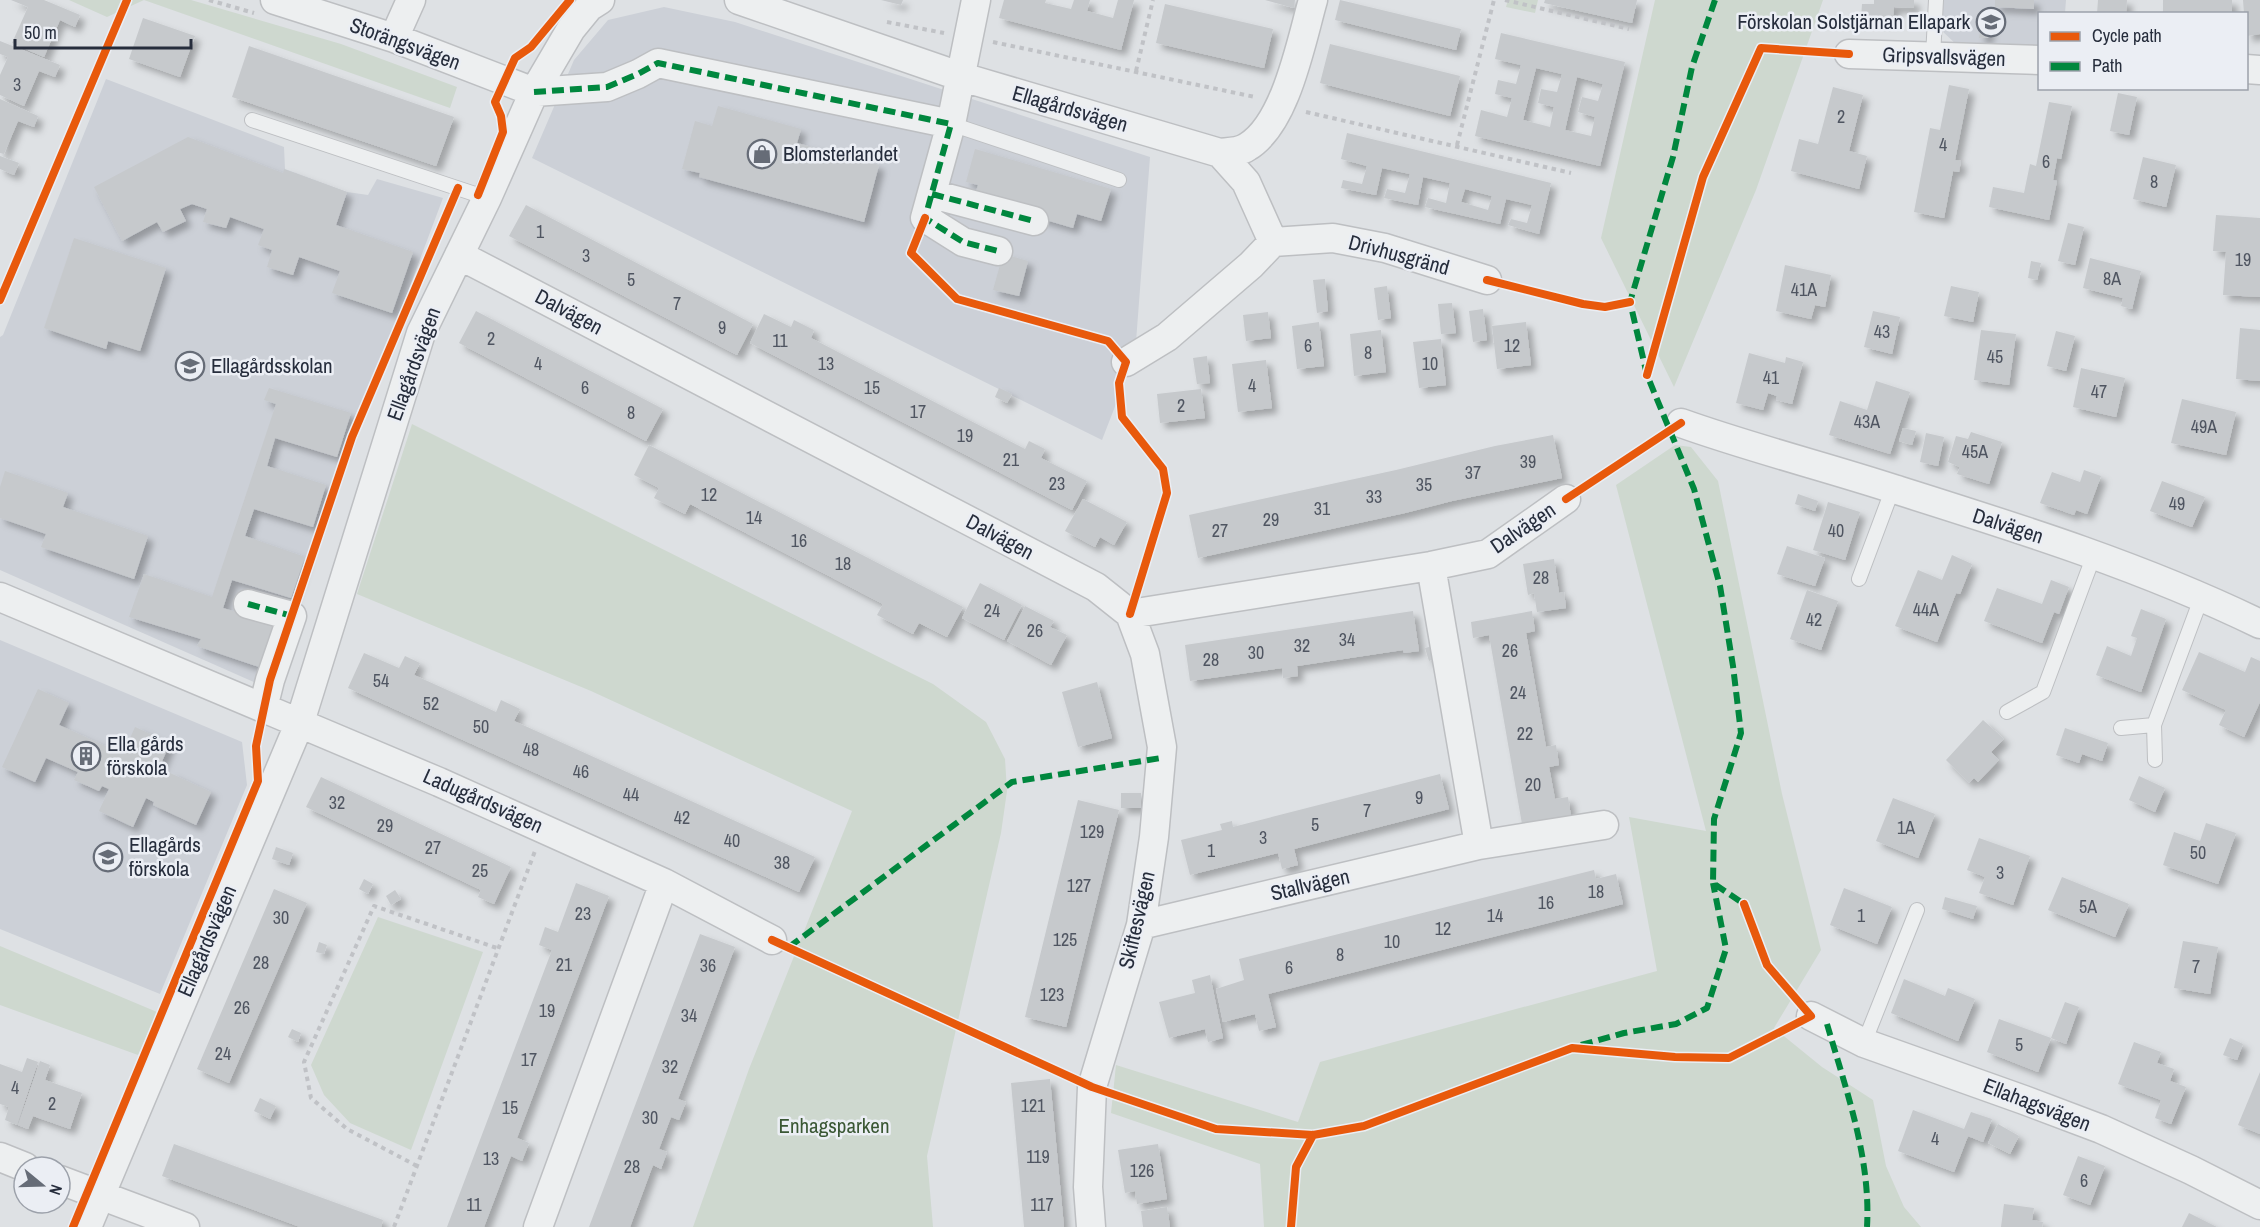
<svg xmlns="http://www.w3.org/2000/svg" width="2260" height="1227" font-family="'Archivo Narrow',sans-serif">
<defs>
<filter id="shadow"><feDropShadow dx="5.5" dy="5.5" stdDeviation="3" flood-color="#0004"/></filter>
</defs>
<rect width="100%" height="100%" fill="#dee1e4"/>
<path fill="#ccd0d7" d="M1943,0H2066L2065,13L2040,14L2039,49L1958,46L1941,30Z
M664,7L735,22L1150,157L1135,355L1102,440L532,158L574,60L608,20Z
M106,79L284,147L285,169L347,192L368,195L377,179L443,198L364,408L358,409L263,686L0,570V337L3,335Z
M0,640L242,742L247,785L160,994L0,929Z"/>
<path fill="#ced8cf" d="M69,0H191L341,44L457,87L450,108L144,0L107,17Z
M1508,0H1538L1535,13L1506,7Z
M1655,0H1823L1756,190L1674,387L1601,238Z
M412,424L933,684L986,722L1005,759L1007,791L1001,833L927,1156L933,1227H693L749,1069L852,811L591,691L357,594Z
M1675,445L1691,447L1718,481L1782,794L1821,950L1774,1028L1822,1067L1873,1100L1886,1166L1904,1207L1921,1227H1264L1260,1164L1111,1113L1116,1065L1298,1122L1320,1062L1657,971L1629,817L1706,831L1616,485Z
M378,917L483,952L411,1150L350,1123L324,1095L311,1065Z
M0,946L157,1012L138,1055L0,1005Z"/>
<path fill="#c6c9cc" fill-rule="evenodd" filter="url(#shadow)" d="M11,0H44L80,15L75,27L60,20L44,57L12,43L28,7Z
M881,0H903L901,5Z
M1004,0H1046L1045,3L1071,9L1074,0H1090L1087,11L1113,18L1118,0H1134L1121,50L999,18Z
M1265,0H1295L1294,8Z
M1340,0L1461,29L1456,50L1335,20Z
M1545,0H1637L1632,23L1544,3Z
M1874,0H1914V8L1894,7L1893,20L1861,18L1862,4H1874Z
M1995,0H2034V9L1995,7Z
M2098,0H2127L2126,14H2097Z
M2163,0H2232V14H2163Z
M2243,0H2260V34L2247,36V14H2244Z
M1165,4L1273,29L1264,68L1156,43Z
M143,18L195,36L180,77L129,59Z
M1981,25L1989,26L1988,38H1979Z
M1501,33L1625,62L1600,166L1475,136L1481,110L1507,117L1512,98L1495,94L1498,80L1516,84L1521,65L1495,59ZM1536,68L1562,74L1557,92L1541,89L1538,103L1554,107L1550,127L1523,120ZM1577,77L1603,84L1598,101L1582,97L1578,112L1595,117L1591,136L1565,130Z
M0,41L60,65L55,77L39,71L24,106L0,95V75L8,57L0,54Z
M1330,44L1460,76L1450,116L1320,83Z
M249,46L454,117L436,166L232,97Z
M1949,85L1969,89L1955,160L1961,161L1959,172L1953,171L1944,218L1914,212L1930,128L1940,130Z
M1833,87L1863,95L1849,151L1867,156L1859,189L1791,171L1799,139L1818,144Z
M2118,93L2137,97L2129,135L2110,131Z
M0,99L38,116L34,127L18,121L4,154L0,153Z
M2049,102L2072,106L2061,159L2057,158L2053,180L2057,181L2049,220L1989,207L1993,187L2024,193L2030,164L2036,166Z
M718,106L801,129L797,143L879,165L864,222L699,177L700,173L682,169L695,121L712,126Z
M1347,133L1551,183L1539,234L1508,225L1511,219L1527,223L1532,205L1506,199L1500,224L1425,207L1428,198L1446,203L1450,183L1423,177L1418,205L1384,198L1387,189L1405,193L1410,174L1382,168L1376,195L1341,188L1343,180L1362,184L1367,166L1341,159ZM1465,189L1492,196L1488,210L1461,202Z
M188,137L283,173L284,169L347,192L336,225L413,252L392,313L332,293L340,271L299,257L293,275L267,267L272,250L258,245L264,229L230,217L226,228L203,222L207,209L192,204L180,209L186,221L163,232L157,222L122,241L94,187Z
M975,149L1111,189L1101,221L1077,214L1073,228L974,199L978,185L966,182Z
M0,156L19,163L14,175L0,169Z
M2143,157L2176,165L2166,207L2133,199Z
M526,205L753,324L737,355L509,236Z
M2216,215L2260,218V297L2223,295L2226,252L2213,251Z
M2068,223L2084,227L2075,265L2058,261Z
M74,238L166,268L140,351L108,341L106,349L44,328Z
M1003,254L1028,261L1019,296L993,290Z
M2090,258L2141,271L2132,309L2121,306L2123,298L2083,288Z
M2031,261L2041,263L2037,280L2028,278Z
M1785,265L1831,275L1825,307L1815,305L1811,319L1776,311Z
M1325,279L1328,311L1317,313L1313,280Z
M1387,286L1391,318L1378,320L1374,288Z
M1951,286L1979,292L1973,322L1944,316Z
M1452,303L1456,333L1441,334L1438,304Z
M1483,309L1487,340L1473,342L1469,311Z
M476,311L663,409L646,441L459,343Z
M1873,311L1900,317L1892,354L1864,347Z
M1268,312L1271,338L1246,341L1243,315Z
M764,314L791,327L794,320L814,330L811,338L1025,449L1029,441L1045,449L1041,458L1087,481L1072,510L750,343Z
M1319,322L1324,366L1297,369L1292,326Z
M1526,322L1531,365L1497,369L1492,326Z
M2240,328L2260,330V381L2236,379Z
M1381,330L1386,372L1354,376L1350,334Z
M1981,330L2016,334L2009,385L1974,380Z
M2056,331L2075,336L2066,371L2047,366Z
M1441,339L1446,385L1419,388L1413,342Z
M1749,353L1785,363L1786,357L1803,362L1792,404L1776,400L1777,396L1768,393L1763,410L1736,403Z
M1207,356L1210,383L1197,384L1193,358Z
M1266,360L1272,408L1238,412L1232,364Z
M2081,368L2125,378L2116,417L2073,407Z
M1876,381L1910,392L1890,454L1829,435L1840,401L1867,410Z
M269,388L351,413L337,457L275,438L267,466L326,485L313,527L254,509L245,536L305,557L291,598L232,580L223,608L284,627L268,670L197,646L201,639L129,617L144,574L212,597L276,404L264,400Z
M999,388L1012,394L1007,403L995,397Z
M1201,389L1205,418L1160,423L1157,394Z
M2182,399L2236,412L2226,455L2171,443Z
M1903,428L1916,431L1912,445L1899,441Z
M1971,432L2002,442L1989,484L1957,474L1960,467L1948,462L1956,436L1968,439Z
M1926,433L1944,437L1938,466L1920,462Z
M1553,435L1562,478L1452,501L1405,513L1198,558L1189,515L1396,470L1495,446Z
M649,445L963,607L947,637L919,623L913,634L877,615L883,604L690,504L685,514L654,498L659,488L634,475Z
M2084,470L2101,476L2087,514L2076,510L2074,515L2040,503L2052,472L2080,482Z
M5,471L68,493L63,507L148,536L134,579L41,547L46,534L0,518V487Z
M2162,481L2205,497L2192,527L2150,511Z
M1798,494L1818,501L1815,511L1795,504Z
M1083,499L1127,522L1114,545L1100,537L1095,547L1065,531Z
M1828,502L1860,512L1845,560L1813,550Z
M1787,546L1825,558L1815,586L1777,574Z
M1952,555L1972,564L1960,594L1956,593L1937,642L1895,626L1918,570L1942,580Z
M1554,559L1559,593L1564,592L1566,608L1537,612L1534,593L1528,595L1523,564Z
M2051,580L2069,587L2059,614L2054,612L2042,643L1984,621L1997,588L2042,604Z
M980,583L1022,605L1004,640L962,618Z
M1807,590L1838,601L1821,650L1790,639Z
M1025,606L1054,621L1050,627L1067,635L1051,665L1007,641Z
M2141,609L2166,619L2141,692L2096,675L2107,646L2131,656L2137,638L2131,636Z
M1413,611L1419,651L1404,653L1403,650L1297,666L1298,676L1283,678L1282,668L1190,681L1185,645Z
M1532,611L1535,631L1526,633L1546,747L1556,745L1559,765L1549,767L1555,799L1568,797L1571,816L1522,824L1489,635L1473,638L1471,622Z
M1433,646L1437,658L1429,661L1425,648Z
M2199,652L2245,672L2251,657L2260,661V702L2244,737L2219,725L2226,710L2182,690Z
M364,653L399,668L405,656L420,663L414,675L496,712L501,700L520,709L514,721L815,857L799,892L348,688Z
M1097,682L1112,738L1078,747L1062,692Z
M38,689L69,703L59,725L123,754L135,727L170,743L157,773L167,778L170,773L211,792L196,825L153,805L154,802L146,798L133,827L99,811L109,789L102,786L99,791L74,780L78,772L46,758L35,782L2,767Z
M1983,720L2004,739L1991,752L1999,760L1978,782L1974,778L1969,783L1946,760Z
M2065,728L2108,743L2102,761L2082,754L2079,763L2056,755Z
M1440,774L1449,809L1294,849L1298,865L1282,869L1278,853L1190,875L1181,840L1222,830L1220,824L1232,821L1233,827Z
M2139,776L2165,788L2155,812L2129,800Z
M321,777L511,867L494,904L478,897L481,890L306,807Z
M1121,793H1141V808H1121Z
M1893,798L1935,814L1918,858L1876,841Z
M1078,800L1119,810L1066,1027L1025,1017Z
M2206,823L2236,833L2218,884L2163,865L2174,832L2200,841Z
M1979,838L2030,856L2013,905L1979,893L1985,877L1967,870Z
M276,847L293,853L289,865L272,859Z
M1594,870L1596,879L1616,874L1623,904L1268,994L1276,1027L1259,1031L1255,1014L1223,1022L1216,989L1244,980L1239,959Z
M2062,877L2129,904L2115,937L2048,910Z
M364,879L373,884L368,894L359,889Z
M576,883L609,896L517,1138L529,1143L522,1161L511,1156L484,1227H447L552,950L539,945L545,927L558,932Z
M1844,888L1892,907L1877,944L1830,925Z
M274,889L307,903L229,1083L197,1069Z
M395,890L401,899L391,905L386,896Z
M1945,897L1977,906L1973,919L1942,909Z
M700,934L735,947L678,1099L686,1102L679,1120L671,1117L659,1149L667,1152L661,1169L653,1165L630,1227H589Z
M2183,941L2218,947L2210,994L2174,988Z
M319,942L327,945L324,954L316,952Z
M1210,975L1223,1038L1208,1042L1205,1029L1169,1038L1159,1002L1195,993L1192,980Z
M1904,979L1945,996L1948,988L1975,999L1958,1041L1891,1013Z
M2065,1002L2079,1007L2066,1044L2051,1038L2038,1072L1987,1052L1999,1019L2051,1038Z
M292,1029L301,1033L298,1042L288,1037Z
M2230,1038L2243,1044L2237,1060L2223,1055Z
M2134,1042L2161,1052L2157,1063L2174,1069L2170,1081L2186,1087L2171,1124L2155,1118L2161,1100L2118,1084Z
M27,1058L38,1062L17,1125L5,1120L9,1107L0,1104V1064L22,1072Z
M40,1061L50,1065L45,1080L82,1093L70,1129L33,1116L28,1129L18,1125Z
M2260,1072V1134L2238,1125Z
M1050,1079L1064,1227H1024L1011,1083Z
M260,1098L276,1106L270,1119L254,1111Z
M1913,1110L1964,1129L1971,1112L1992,1119L1983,1142L1968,1136L1954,1172L1898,1151Z
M1998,1124L2019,1136L2010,1154L1988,1143Z
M174,1144L383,1220L381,1227H300L162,1176Z
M1158,1144L1167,1199L1137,1204L1135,1191L1125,1193L1118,1150Z
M2078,1156L2105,1166L2090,1205L2063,1195Z
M2004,1204L2034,1208L2032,1220L2043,1222L2042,1227H2001Z
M1167,1207L1170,1227H1143L1141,1211Z
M2189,1213L2217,1227H2182Z"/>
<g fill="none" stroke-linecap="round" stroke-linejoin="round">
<g stroke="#bdbfc2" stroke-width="16">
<path id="service" d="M1933,56L1936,0
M252,120L487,198
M951,124L1119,180
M1859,579L1893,488
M2007,712L2043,692L2094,555
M2154,725L2155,760
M2121,728L2154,725L2202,596
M1864,1043L1917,910"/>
</g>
<g stroke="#bdbfc2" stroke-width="31">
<path id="minor" d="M275,0L394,38L534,92L607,87L638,74L658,63L951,124
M739,0L962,77L1220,153C1228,152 1240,152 1247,147C1286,124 1301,42 1313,0
M976,0L951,124L925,218L963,242L998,251
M394,38L411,0
M1849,54L2040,60
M2246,69L2260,70
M1220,153L1246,182L1273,242L1333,238L1385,248L1487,280
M932,194L1034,221
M459,255L1096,587L1130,614L1431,566L1488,554L1566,499
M1126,362L1167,337L1251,265L1273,242
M1681,423C1751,448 1823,466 1894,489C2018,528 2143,567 2260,624
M0,597L439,782L664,883L538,1227
M248,604L292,616L270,680L263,708
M1479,845L1604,825
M664,883L772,940
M1141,925L1479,845L1431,566
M1811,1016L1864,1043L2024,1100L2101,1129L2191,1170L2260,1205
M0,1157L25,1167
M60,1180L185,1227
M87,1227L300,722L421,333L487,198L534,92L571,29L589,7L600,0
M1091,1227L1088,1187L1092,1087L1141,925L1154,837L1162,747L1145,654L1130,614"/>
</g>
<path stroke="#c0c2c6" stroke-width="4" stroke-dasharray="4.5 4.5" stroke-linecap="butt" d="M209,0L254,13
M1505,0L1629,29
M887,22L944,33
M993,42L1255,97
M515,58L529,48
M1136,71L1153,0
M1306,112L1571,173
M1457,145L1494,0
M417,1166L347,1129L311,1098L304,1062L374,906L497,948
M394,1227L535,851"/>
<use href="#service" stroke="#edeff0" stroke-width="14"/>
<use href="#minor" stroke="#edeff0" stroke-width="28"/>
<path stroke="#00873e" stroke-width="6" stroke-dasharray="12 6" stroke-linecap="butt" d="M1715,0L1692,67L1673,157L1630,302L1647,375L1694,489L1720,586L1733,666L1741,733L1714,819L1713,883L1744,904
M534,92L607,87L638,74L658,63L951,124L925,218L963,242L998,251
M932,194L1034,221
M248,604L292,616L291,619
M789,947L1012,782L1161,758
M1827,1024C1846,1090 1871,1158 1867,1227
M1581,1045L1624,1033L1676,1024L1707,1008L1726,949L1713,883"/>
<g stroke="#ebeef4" stroke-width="11">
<path id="cycleway" d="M478,195L503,132L501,116L495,102L515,58L531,47L570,0
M925,218L911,253L957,299L1108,341L1126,362L1119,383L1122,417L1163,469L1167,493L1130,614
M1487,280L1583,304L1605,307L1630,302
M0,300L127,0
M1647,375L1703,177L1761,48L1849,54
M1566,499L1681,423
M772,940L1092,1087L1216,1129L1313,1135L1364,1126L1572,1048L1675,1057L1729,1058L1811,1016L1767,965L1744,904
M73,1227L258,781L256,746L270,680L352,437L458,188
M1291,1227L1296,1167L1313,1135"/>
</g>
<use href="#cycleway" stroke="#e8590c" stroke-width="8"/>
</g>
<defs>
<g id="school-ring" transform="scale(1.5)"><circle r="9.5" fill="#ebeef4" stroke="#666c77" stroke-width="1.5"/><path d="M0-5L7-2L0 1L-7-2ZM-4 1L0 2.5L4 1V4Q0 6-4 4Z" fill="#666c77"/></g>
<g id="shop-ring" transform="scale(1.5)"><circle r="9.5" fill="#ebeef4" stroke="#666c77" stroke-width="1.5"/><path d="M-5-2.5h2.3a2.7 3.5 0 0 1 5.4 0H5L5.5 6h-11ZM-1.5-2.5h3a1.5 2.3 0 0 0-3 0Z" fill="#666c77"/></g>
<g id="building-ring" transform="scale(1.5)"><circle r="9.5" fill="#ebeef4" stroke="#666c77" stroke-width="1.5"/><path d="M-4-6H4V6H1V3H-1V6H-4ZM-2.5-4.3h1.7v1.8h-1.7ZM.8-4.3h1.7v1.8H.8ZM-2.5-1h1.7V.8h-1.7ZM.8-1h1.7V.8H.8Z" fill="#666c77"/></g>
</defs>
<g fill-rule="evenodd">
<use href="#school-ring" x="1991" y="22"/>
<use href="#shop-ring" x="762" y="154"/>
<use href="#school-ring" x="190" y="366"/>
<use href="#building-ring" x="86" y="756"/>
<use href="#school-ring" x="108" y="857"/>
</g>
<g text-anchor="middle" stroke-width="5" stroke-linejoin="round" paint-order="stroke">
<g font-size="18" fill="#4f5561">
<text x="17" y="91">3</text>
<text x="1841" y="123">2</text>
<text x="1943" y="151">4</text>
<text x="2046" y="168">6</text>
<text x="2154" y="188">8</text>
<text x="540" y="238">1</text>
<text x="586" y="262">3</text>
<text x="2243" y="266">19</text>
<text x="2112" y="285">8A</text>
<text x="631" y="286">5</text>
<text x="1804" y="296">41A</text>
<text x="677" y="310">7</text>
<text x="722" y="334">9</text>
<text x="1882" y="338">43</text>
<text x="491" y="345">2</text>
<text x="780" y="347">11</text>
<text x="1308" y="352">6</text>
<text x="1512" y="352">12</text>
<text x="1368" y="359">8</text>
<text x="1995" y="363">45</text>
<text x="538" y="370">4</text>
<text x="826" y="370">13</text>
<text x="1430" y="370">10</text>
<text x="1771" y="384">41</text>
<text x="1252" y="392">4</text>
<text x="585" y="394">6</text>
<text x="872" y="394">15</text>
<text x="2099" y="398">47</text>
<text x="1181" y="412">2</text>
<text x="918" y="418">17</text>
<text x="631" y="419">8</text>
<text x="1867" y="428">43A</text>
<text x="2204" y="433">49A</text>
<text x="965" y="442">19</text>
<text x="1975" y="458">45A</text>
<text x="1011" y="466">21</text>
<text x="1528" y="468">39</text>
<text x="1473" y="479">37</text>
<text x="1057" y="490">23</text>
<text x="1424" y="491">35</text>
<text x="709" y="501">12</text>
<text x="1374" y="503">33</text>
<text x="2177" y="510">49</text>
<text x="1322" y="515">31</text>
<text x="754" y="524">14</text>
<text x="1271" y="526">29</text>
<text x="1220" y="537">27</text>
<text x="1836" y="537">40</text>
<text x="799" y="547">16</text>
<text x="843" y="570">18</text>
<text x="1541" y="584">28</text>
<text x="1926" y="616">44A</text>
<text x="992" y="617">24</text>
<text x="1814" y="626">42</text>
<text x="1035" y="637">26</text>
<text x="1347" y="646">34</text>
<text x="1302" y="652">32</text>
<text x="1510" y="657">26</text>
<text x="1256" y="659">30</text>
<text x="1211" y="666">28</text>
<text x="381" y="687">54</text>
<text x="1518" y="699">24</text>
<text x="431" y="710">52</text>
<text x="481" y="733">50</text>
<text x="1525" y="740">22</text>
<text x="531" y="756">48</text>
<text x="581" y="778">46</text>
<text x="1533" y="791">20</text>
<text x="631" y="801">44</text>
<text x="1419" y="804">9</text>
<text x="337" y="809">32</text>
<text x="1367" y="817">7</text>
<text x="682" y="824">42</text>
<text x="1315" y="831">5</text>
<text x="385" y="832">29</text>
<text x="1906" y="834">1A</text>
<text x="1092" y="838">129</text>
<text x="1263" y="844">3</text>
<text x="732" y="847">40</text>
<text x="433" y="854">27</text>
<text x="1211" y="857">1</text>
<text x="2198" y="859">50</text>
<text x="782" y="869">38</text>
<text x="480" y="877">25</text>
<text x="2000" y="879">3</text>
<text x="1079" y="892">127</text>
<text x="1596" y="898">18</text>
<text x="1546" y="909">16</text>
<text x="2088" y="913">5A</text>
<text x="583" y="920">23</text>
<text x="1495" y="922">14</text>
<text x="1861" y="922">1</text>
<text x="281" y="924">30</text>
<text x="1443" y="935">12</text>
<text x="1065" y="946">125</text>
<text x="1392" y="948">10</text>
<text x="1340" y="961">8</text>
<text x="261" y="969">28</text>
<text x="564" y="971">21</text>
<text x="708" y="972">36</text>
<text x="2196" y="973">7</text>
<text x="1289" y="974">6</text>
<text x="1052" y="1001">123</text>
<text x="242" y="1014">26</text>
<text x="547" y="1017">19</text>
<text x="689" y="1022">34</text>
<text x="2019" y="1051">5</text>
<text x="223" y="1060">24</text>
<text x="529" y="1066">17</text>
<text x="670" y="1073">32</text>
<text x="15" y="1094">4</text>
<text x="52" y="1110">2</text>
<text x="1033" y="1112">121</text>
<text x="510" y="1114">15</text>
<text x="650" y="1124">30</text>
<text x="1935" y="1145">4</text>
<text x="1038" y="1163">119</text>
<text x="491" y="1165">13</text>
<text x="632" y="1173">28</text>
<text x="1142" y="1177">126</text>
<text x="2084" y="1187">6</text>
<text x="474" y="1211">11</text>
<text x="1042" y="1211">117</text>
</g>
<g font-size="21" fill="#262d3c" stroke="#ebeef4" text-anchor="start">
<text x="1970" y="29" text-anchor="end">Förskolan Solstjärnan Ellapark</text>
<text x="783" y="161">Blomsterlandet</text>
<text x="211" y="373">Ellagårdsskolan</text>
<text x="107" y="751">Ella gårds<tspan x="107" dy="24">förskola</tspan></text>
<text x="129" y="852">Ellagårds<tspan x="129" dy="24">förskola</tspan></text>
</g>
<g font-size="21" fill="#262d3c" stroke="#ebeef4">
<text transform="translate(405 44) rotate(20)" y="7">Storängsvägen</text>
<text transform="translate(1944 57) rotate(2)" y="7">Gripsvallsvägen</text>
<text transform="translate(1070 109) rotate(16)" y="7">Ellagårdsvägen</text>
<text transform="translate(1399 255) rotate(15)" y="7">Drivhusgränd</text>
<text transform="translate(569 312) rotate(28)" y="7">Dalvägen</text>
<text transform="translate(414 364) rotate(-70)" y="7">Ellagårdsvägen</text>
<text transform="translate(2008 526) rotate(18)" y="7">Dalvägen</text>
<text transform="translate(1523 528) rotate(-34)" y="7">Dalvägen</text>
<text transform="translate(1000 537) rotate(28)" y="7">Dalvägen</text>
<text transform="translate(483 801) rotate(24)" y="7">Ladugårdsvägen</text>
<text transform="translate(1310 885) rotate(-13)" y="7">Stallvägen</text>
<text transform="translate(1137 920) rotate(-77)" y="7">Skiftesvägen</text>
<text transform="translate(207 941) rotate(-67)" y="7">Ellagårdsvägen</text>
<text transform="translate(2037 1105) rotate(21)" y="7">Ellahagsvägen</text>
</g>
<g font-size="21" fill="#3a5734" stroke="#ebeef4">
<text x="834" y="1133">Enhagsparken</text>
</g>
</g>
<rect x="2038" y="12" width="210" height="78" fill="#ebeef4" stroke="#9ca1aa" stroke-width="1.5"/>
<rect x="2050" y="32" width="30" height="9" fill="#e8590c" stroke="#9ca1aa" stroke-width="1.5"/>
<text x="2092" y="42" font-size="18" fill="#262d3c">Cycle path</text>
<rect x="2050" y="62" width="30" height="9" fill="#00873e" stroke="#9ca1aa" stroke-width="1.5"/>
<text x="2092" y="72" font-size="18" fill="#262d3c">Path</text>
<g transform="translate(42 1185) rotate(109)"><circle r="28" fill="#ebeef4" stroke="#9ca1aa" stroke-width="1.5"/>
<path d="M0-4.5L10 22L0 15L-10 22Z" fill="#666c77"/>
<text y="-9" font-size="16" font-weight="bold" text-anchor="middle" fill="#262d3c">N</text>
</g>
<path d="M15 39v9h176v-9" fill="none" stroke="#262d3c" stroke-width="3"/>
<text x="24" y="39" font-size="18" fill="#262d3c" stroke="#ebeef4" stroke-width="4.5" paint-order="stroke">50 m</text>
</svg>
